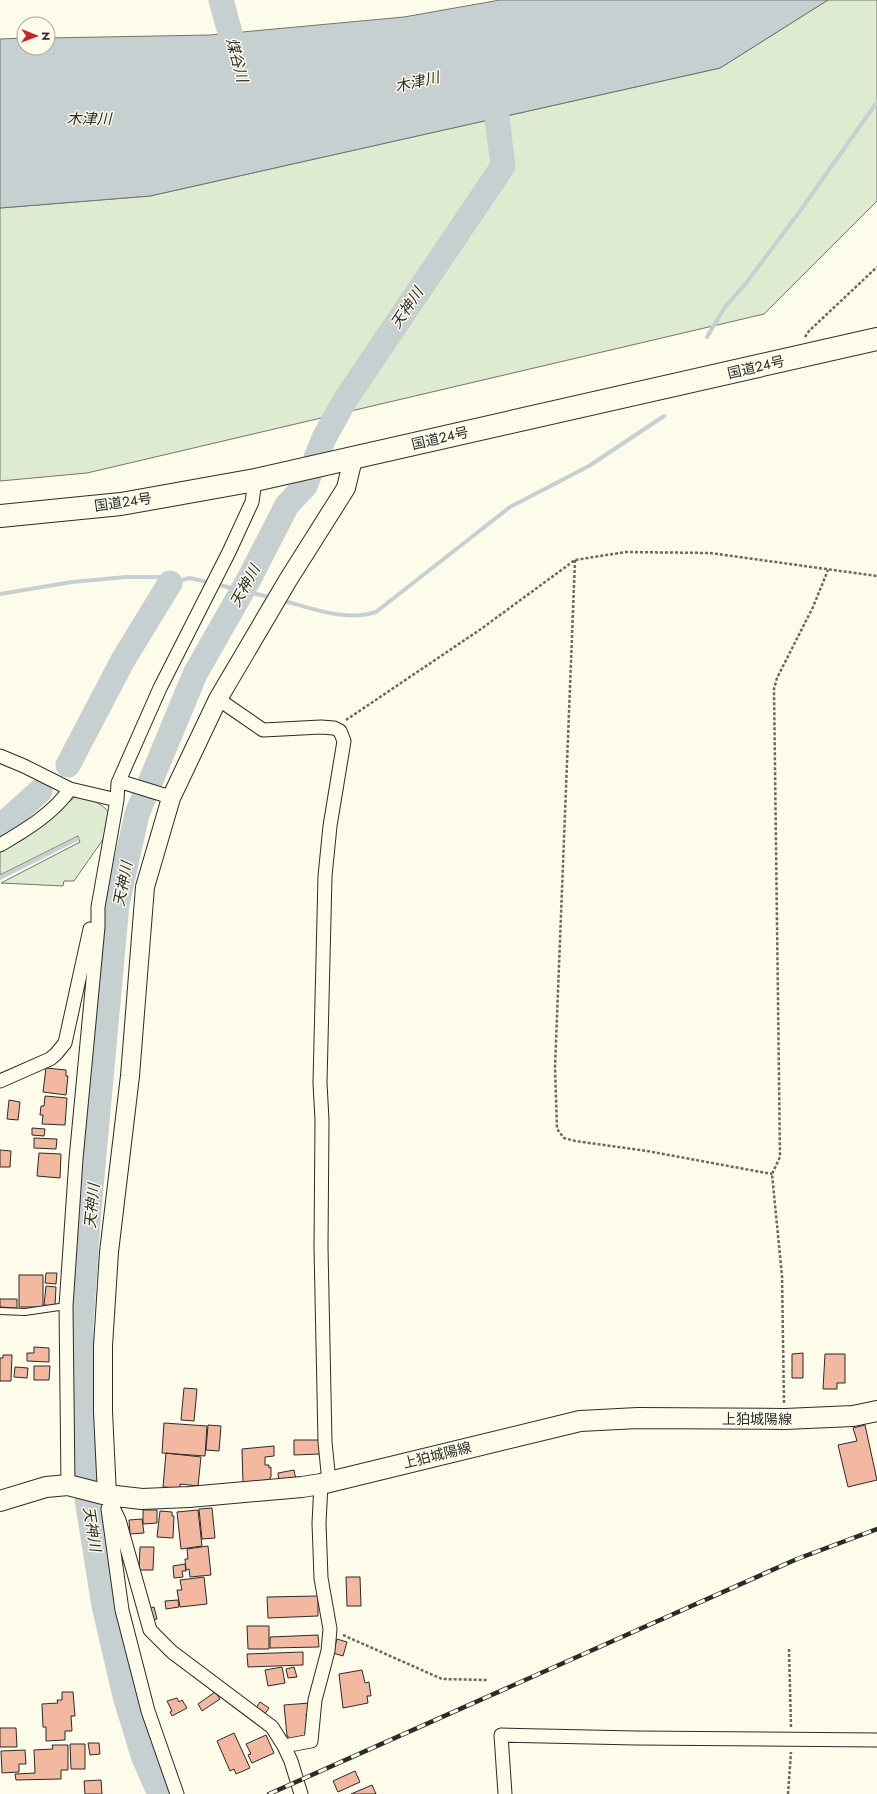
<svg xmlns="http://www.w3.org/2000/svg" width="877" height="1794" font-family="Jost,'Noto Sans JP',sans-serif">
<rect width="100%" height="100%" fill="#fdfbea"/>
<path fill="#deebd1" stroke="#74746e" d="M828,0H877V201L764,314L87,473L0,481V208L150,196L720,68Z
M75,797C87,797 103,803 109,813L104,838L74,881H64L63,886L1,883L80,842L78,836L0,875V852L24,839Z"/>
<path fill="#c7d0d0" stroke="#74746e" d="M500,0H828L720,68L150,196L0,208V39L24,38V48H48V38L210,35L404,17Z"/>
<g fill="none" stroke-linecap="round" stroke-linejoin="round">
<path stroke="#c7d0d0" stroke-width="4" d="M707,337L725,307L747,282L800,211L877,102
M0,594L72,582L126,577H158L170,583L190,578L273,598
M281,600C312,608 344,622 376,612L510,507L589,466L664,416
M132,818L137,814
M0,878L77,839"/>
<path stroke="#c7d0d0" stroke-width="25" d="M221,0L239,65
M68,765L123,660L170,583
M0,827L40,791
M160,1794L144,1758L125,1696L104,1606L87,1499L81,1327L88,1220L117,904L137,814L195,674L249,579L287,505L305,486L324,438L345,400L503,166L493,84"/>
</g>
<path fill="#f2b8a0" stroke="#2b2b2b" d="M46,1068L66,1070V1076H68L66,1095L43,1092Z
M45,1096L67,1098L65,1125L42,1124L43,1115H40L41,1106H44Z
M9,1100L20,1102L18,1120L7,1119Z
M32,1128L45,1129L44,1136L32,1135Z
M34,1138L57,1139L56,1149L34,1148Z
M0,1150L11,1151L10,1167H0Z
M39,1153L61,1154L60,1178L37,1176Z
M46,1273H57L56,1284L45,1283Z
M19,1275H43V1307H19Z
M46,1286L56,1287L55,1306L44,1305Z
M0,1299H17V1308L0,1307Z
M34,1347L49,1348V1362L27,1361V1353H34Z
M803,1353V1378H792V1354Z
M825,1354H845V1383H837V1389H823Z
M3,1355H12L11,1381H0V1358H3Z
M34,1366H50L49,1380H34Z
M15,1367L28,1368L27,1378L14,1377Z
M184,1388L197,1389L194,1421L181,1420Z
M164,1423L207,1426L205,1456L162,1453Z
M208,1425L221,1426L219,1451L206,1450Z
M865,1425L877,1480L848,1487L838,1445L857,1441L853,1428Z
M294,1440H319L320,1454L294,1455Z
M274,1446V1456L265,1457V1465H269V1468L271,1467V1477H270V1480L243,1484L242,1449Z
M166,1453L201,1457L198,1486L180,1484V1488L163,1487Z
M294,1470L296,1480L279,1483L278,1473Z
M212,1508L215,1538L202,1539L199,1509Z
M143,1510H157V1523L143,1524Z
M198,1510L202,1546L181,1549L177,1512Z
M160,1511L172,1512V1516H174L173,1538L157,1537Z
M142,1519L144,1533L130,1534L129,1520Z
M208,1546L211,1575L190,1577L189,1569L186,1570L185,1559H188L187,1549Z
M140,1547H154L153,1570H139Z
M185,1564L186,1571H182L183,1577L174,1578L173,1566Z
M204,1577L207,1604L180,1607L177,1590H182L180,1580Z
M346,1577H360L361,1606H347Z
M318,1596V1616L268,1618L267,1597Z
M178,1600L179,1607L166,1609L165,1601Z
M154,1607L157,1619L151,1620L148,1609Z
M247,1626H269V1649H248Z
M318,1635L319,1647L270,1648V1637Z
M337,1639L347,1642L343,1656L333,1653Z
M303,1652V1665L248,1667L247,1654Z
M282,1667L285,1683L268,1686L265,1670Z
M294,1667L297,1677L288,1678L286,1669Z
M362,1670L365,1683L369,1682L371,1696H367L368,1703L343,1708L339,1674Z
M62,1692H73L75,1716H71L72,1731H65V1740L46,1741V1727H43L42,1704L58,1703L57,1700H62Z
M215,1692L220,1699L202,1711L198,1704Z
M177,1698L179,1702L182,1700L187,1708L172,1716L170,1712L172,1711L167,1701Z
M260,1702L269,1708L264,1715L255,1709Z
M310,1703L311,1714H306L309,1738L288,1740V1736H287L284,1705Z
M0,1728H16L17,1747H0Z
M234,1733L250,1768L236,1774L234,1769L230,1771L217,1741Z
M266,1735L274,1753L252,1763L248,1755L251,1754L246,1744Z
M88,1743H99L100,1754L90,1755Z
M70,1744H85V1769H71Z
M52,1745H68V1770H61V1779L16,1780L15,1774L35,1773L34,1750L53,1749Z
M25,1750L26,1764H19V1772L2,1773L1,1751Z
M355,1771L360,1782L338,1792L333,1781Z
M101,1780L102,1794H85L84,1781Z
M372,1785L376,1794H351Z"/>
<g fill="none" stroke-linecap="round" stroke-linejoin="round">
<g stroke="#2b2b2b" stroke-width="8">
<path id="lane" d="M0,1311L25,1312L66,1306"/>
</g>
<g stroke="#2b2b2b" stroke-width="15">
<path id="street" d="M218,699L263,730L321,727L334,728L340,731L344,741L330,826L325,876L320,1083L322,1120L321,1247L325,1442L329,1482
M0,756L24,766L70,789L117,800
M118,783H125L164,795
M0,845C25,830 53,814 70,789
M0,1081L50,1059L56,1054L65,1043L90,929
M68,1485L66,1306L76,1159L98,927V907L117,800L118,783L160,688L229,552L252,502L255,480
M107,1495L119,1520L150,1630L172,1652L272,1727L284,1746L291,1761L301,1794
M108,1509L122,1610L148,1711L177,1794
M284,1746L311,1741L315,1700L328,1651L330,1629L321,1578L319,1523L321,1484
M505,1794L501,1735L636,1738L877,1740"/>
</g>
<g stroke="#2b2b2b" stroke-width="20">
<path id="secondary" d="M107,1495L103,1412V1346L109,1252L130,1076L145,887L171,798L218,699L288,580L346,488L353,459"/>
</g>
<g stroke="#2b2b2b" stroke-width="22">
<path id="primary" d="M0,1501L46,1487L68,1485L107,1495L142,1499L189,1497L302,1487L321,1484L580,1421L638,1418L785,1419L853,1416L877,1411"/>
</g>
<g stroke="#2b2b2b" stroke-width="24">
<path id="highway" d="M0,516L121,504L255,480L877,339"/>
</g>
<path stroke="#6a6964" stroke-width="2.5" stroke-dasharray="3 2" stroke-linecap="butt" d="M805,337L809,331L877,267
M575,560L555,1067L557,1129L564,1138L575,1141L647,1151L772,1174
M346,720L481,629L575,560L626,552L710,553L877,576
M784,1403L782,1276L772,1174L780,1157L774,689L777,678L813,607L828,570
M343,1635L442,1679L487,1680
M789,1649L791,1727
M788,1794L791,1752"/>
<use href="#lane" stroke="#fdfbea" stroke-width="6"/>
<use href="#street" stroke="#fdfbea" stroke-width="13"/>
<use href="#secondary" stroke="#fdfbea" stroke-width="18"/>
<use href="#primary" stroke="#fdfbea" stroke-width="20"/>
<use href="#highway" stroke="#fdfbea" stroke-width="22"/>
<g stroke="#2b2b2b" stroke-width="4.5">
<path id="rail" d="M269,1794L797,1559L877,1529"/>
</g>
<use href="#rail" stroke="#fdfbea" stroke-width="3" stroke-dasharray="9" stroke-linecap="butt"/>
</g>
<g text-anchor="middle" stroke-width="3" stroke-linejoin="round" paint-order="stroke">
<g font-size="14" fill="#2b2b2b" stroke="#fdfbea">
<text transform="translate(756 367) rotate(-13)" y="5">国道24号</text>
<text transform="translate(440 438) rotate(-13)" y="5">国道24号</text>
<text transform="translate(123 502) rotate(-8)" y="5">国道24号</text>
<text x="757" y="1424">上狛城陽線</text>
<text transform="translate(437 1455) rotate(-14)" y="5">上狛城陽線</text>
</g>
<g font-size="15" font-style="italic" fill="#2b2b2b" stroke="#fdfbea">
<text transform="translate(237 60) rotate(75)" y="5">煤谷川</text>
<text transform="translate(417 82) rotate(-13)" y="5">木津川</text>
<text x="89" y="124">木津川</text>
<text transform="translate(407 308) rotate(-56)" y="5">天神川</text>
<text transform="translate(245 586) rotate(-61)" y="5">天神川</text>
<text transform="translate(123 884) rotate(-79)" y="5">天神川</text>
<text transform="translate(92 1206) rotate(-85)" y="5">天神川</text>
<text transform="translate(92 1529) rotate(81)" y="5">天神川</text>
</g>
</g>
<g transform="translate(36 36) rotate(91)"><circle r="19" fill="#fdfbea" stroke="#a9a89e"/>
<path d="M0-3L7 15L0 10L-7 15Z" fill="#c62828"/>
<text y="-6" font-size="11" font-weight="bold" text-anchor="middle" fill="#2b2b2b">N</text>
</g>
</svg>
